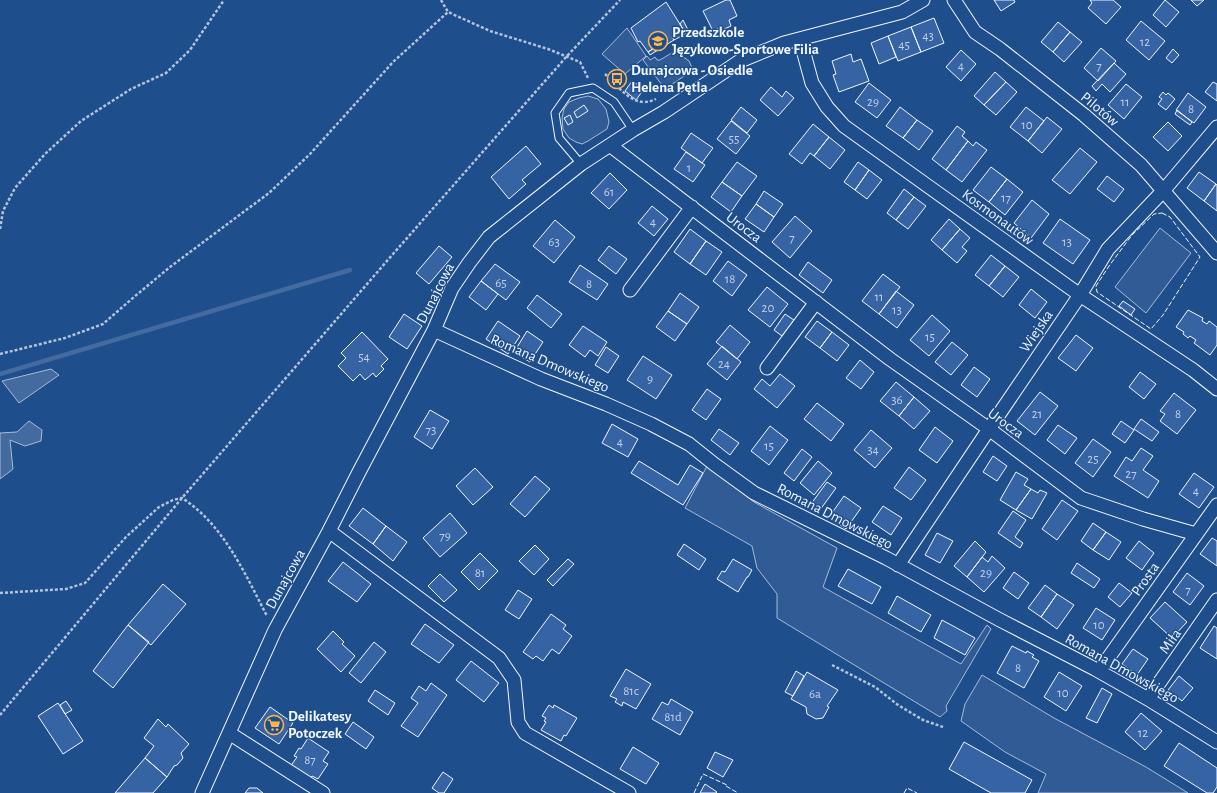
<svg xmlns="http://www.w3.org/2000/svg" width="1217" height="793" font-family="'Alegreya Sans',sans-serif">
<rect width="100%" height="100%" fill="#1f4e8c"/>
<path fill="#305b95" stroke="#a8bbd7" d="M627,28L646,56L625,74L602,54Z
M675,51L689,61L693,70L665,89L643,60L647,56L650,60L655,57L657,60H660Z
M588,96L598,99L606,109L609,122L607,129L588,141L582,144L576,142L569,138L563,129L562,118L564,109L569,102L579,98Z
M1160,228L1191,253L1146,313L1115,287Z
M707,466L754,502L837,548L823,587L961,664L987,625L991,629L946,706L947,711L940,717L777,618V594L757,568L752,546L685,508Z
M982,675L1054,718L1146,767L1188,793H1038L1046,774L1005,752L961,721L965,704Z"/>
<path fill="#446ba0" stroke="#a8bbd7" d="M51,369L59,375L19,403L2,381Z
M29,421L42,430L41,441L25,446L10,440L13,469L0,479V433L17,432Z"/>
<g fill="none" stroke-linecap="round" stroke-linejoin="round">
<path stroke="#446ba0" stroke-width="4.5" d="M0,374L350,270"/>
</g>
<path fill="#3563a3" stroke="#f2f6ff" d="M726,0H730L737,16L729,20L731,26L720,31L719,28L713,31L703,11Z
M994,0H1014L1015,2L1001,11Z
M1090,0H1113L1121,7L1106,24L1088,8L1092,3Z
M1165,0L1179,12L1166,27L1153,15Z
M1191,0H1204L1197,6Z
M666,2L683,29L672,37L674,40L661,48L659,45L648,52L640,41L638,42L631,28Z
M934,18L944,43L921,52L911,27Z
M683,20L689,32L674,40L672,37L683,29L680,24Z
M1141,21L1165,41L1149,60L1126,40Z
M1058,22L1070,32L1053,52L1041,42Z
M911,27L921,52L898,61L888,36Z
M1070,32L1082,42L1064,62L1053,52Z
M888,36L896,57L879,64L871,43Z
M659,45L661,48L650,55L648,52Z
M1101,48L1116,61L1098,81L1084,68Z
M1173,49L1179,55L1172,63L1166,58Z
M961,50L976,64L961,81L946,67Z
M851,54L853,62L861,59L869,81L839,92L833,75L836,74L832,61Z
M1114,63L1126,74L1110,92L1102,84L1096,91L1092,86Z
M995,72L1006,82L984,105L974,96Z
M632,81L644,89L636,100L625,91Z
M1006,82L1017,92L996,115L984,105Z
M1213,82L1217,84V101L1205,92Z
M869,83L891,100L877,118L855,102Z
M1126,84L1142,97L1124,119L1108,105Z
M771,87L782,97L786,91L794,98L778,116L760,100Z
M1163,92L1166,95L1168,93L1175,99L1166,110L1158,104L1162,99L1159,97Z
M1188,93L1206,107L1194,123L1176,110Z
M584,105L588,111L577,118L574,112Z
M741,107L757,120L747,133L731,120Z
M900,107L917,120L903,138L886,126Z
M1026,107L1044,121L1028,141L1010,127Z
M1177,110L1192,122L1190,125L1175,114Z
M570,115L573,122L568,125L564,118Z
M1047,117L1062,129L1042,153L1028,141Z
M917,120L933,131L919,150L903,138Z
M731,121L750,136L736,154L717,139Z
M1168,122L1182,136L1168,151L1153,137Z
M813,124L829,137L814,156L810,153L802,164L789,154Z
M957,126L965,132L962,136L968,141L946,170L932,159Z
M691,133L713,148L702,163L681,148Z
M829,137L845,150L830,169L814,156Z
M968,141L973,146L976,142L987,150L962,182L946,170Z
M526,146L541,164L522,180L526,184L509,199L491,177Z
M1080,148L1097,162L1070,194L1052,180Z
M686,152L705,165L693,182L674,169Z
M737,162L757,176L742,196L722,182Z
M858,162L869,170L855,190L844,182Z
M991,167L1007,179L989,202L973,190Z
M869,170L882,180L867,199L855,190Z
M1199,172L1216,184L1204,201L1187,188Z
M610,173L627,190L609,209L591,193Z
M1107,176L1124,189L1114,202L1097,189Z
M1007,179L1023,192L1005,215L989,202Z
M722,182L742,196L731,212L711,197Z
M1216,184L1217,185V211L1204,201Z
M904,189L914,197L896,220L887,213Z
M764,191L783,204L774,217L756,204Z
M914,197L926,206L908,229L896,220Z
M1032,200L1049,214L1031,238L1014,223Z
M756,204L774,217L764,232L745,219Z
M652,206L668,219L654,236L638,223Z
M795,216L812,231L790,258L772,242Z
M949,219L960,229L942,250L931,240Z
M1060,219L1090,240L1073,264L1043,243Z
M555,220L575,237L554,263L533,246Z
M690,229L706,241L690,264L674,252Z
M960,229L970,238L962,247L967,251L957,263L942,250Z
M706,241L722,252L706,275L690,264Z
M439,246L452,257L429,284L416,273Z
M609,246L627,259L616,274L598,260Z
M991,255L1005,266L989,286L975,275Z
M728,261L747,275L732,296L713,281Z
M808,262L832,280L823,293L799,275Z
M495,264L520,282L506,300L481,281Z
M580,265L608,284L597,300L569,282Z
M1005,266L1019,277L1003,297L989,286Z
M883,274L900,287L879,314L862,301Z
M481,281L498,294L486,310L469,297Z
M767,287L788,304L770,327L748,310Z
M1031,289L1047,302L1035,318L1019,305Z
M896,291L914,305L897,328L879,314Z
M680,293L699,307L687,324L668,311Z
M537,295L562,314L551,328L527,308Z
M1123,301L1135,309L1131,315L1119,306Z
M1188,310L1203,318L1202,321L1207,324L1209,321L1217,327V345L1210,355L1194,343L1196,340L1190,336L1188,338L1183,334L1184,332L1176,327Z
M668,311L687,324L675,341L656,327Z
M404,314L422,326L407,349L389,337Z
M785,314L794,320L782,336L774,330Z
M932,315L950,331L929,356L910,340Z
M498,321L520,336L508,354L486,339Z
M817,321L832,332L820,348L805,337Z
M730,325L750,342L737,359L716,342Z
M583,326L607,342L598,356L590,350L585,357L569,345Z
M527,331L543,342L530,362L514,352Z
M362,332L388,359L381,366L384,369L376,377L373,373L365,380L360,374L353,381L338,366L346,358L341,353Z
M832,332L849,345L837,361L820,348Z
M1076,335L1093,348L1076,371L1058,358Z
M952,342L968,355L951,375L935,362Z
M722,346L741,362L727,380L707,364Z
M606,347L619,356L608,373L595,365Z
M643,356L672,375L656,399L627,380Z
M860,360L874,372L861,389L846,378Z
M974,367L990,379L977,397L961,385Z
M1140,372L1156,384L1144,399L1129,387Z
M780,374L795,386L777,408L754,389L762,379L770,386Z
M896,382L914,397L899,416L880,401Z
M707,389L721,399L706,420L692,410Z
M1040,392L1058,406L1035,435L1017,421Z
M1174,393L1196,410L1177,434L1160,421L1165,414L1160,411Z
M914,397L930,411L914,429L899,416Z
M817,403L844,424L831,441L804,419Z
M430,410L449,421L432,449L414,437Z
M1141,419L1159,432L1152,441L1134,429Z
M1121,421L1134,430L1125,443L1112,434Z
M612,424L638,439L628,457L602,443Z
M1058,425L1077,438L1065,454L1047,440Z
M770,426L788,440L769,465L751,451Z
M935,427L953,441L937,463L919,450Z
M719,429L739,443L730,455L711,440Z
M871,430L892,448L875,468L854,450Z
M1093,439L1111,452L1093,477L1075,463Z
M1141,448L1153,456L1143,470L1159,481L1148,498L1114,476L1126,457L1132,461Z
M802,449L812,457L794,481L784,473Z
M993,456L1007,466L997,481L983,472Z
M639,461L678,485L690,465L703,473L683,505L631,473Z
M818,461L832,473L814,495L800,483Z
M909,467L926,480L911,500L894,488Z
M475,468L493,487L473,505L456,486Z
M1016,472L1028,479L1024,485L1031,489L1016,510L1000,500Z
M1194,473L1214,487L1199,508L1179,494Z
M535,476L550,489L525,517L510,504Z
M827,482L836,488L820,510L811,504Z
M1031,489L1038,493L1040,490L1047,493L1032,519L1016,510Z
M844,496L861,508L846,529L829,517Z
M1062,500L1078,511L1057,540L1042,529Z
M883,506L902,518L891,535L872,522Z
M363,508L386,526L373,544L349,526Z
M1013,511L1026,520L1015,537L1023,543L1020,548L998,533Z
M450,513L467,533L440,557L423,538Z
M1093,523L1106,532L1093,550L1081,541Z
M386,526L407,542L393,561L373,544Z
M1106,532L1121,542L1109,560L1093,550Z
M937,533L953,541L940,563L925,555Z
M1212,538L1217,541V566L1200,554Z
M975,541L986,552L967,577L954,566Z
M1139,541L1154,553L1142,570L1126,558Z
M684,544L706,559L699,570L677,555Z
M535,545L549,559L534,575L519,561Z
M480,553L498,571L479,590L461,572Z
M992,556L1005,568L984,592L967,577L982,557L988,562Z
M568,559L574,564L553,586L547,580Z
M733,559L752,570L748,577H747L738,592L717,579L722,571L725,572Z
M343,562L371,584L357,602L328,581Z
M1077,563L1100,579L1094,588L1071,573Z
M848,569L881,587L872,604L838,586Z
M1014,572L1029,583L1018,599L1003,588Z
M1187,573L1204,586L1190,605L1173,592Z
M440,574L457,590L444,602L428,586Z
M1119,583L1132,593L1120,607L1108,597Z
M163,584L186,604L151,645L128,625Z
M1045,585L1057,594L1041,617L1028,608Z
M518,590L532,599L519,619L505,610Z
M1057,594L1074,605L1057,629L1041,617Z
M897,596L931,615L921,632L888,613Z
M1165,602L1187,622L1172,638L1150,618Z
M1096,608L1115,620L1102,640L1083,628Z
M551,614L566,625L563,629L572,636L559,654L552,649L543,661L536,656L533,659L523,652Z
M942,620L975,638L965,655L934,638Z
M425,624L454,645L439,663L411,644Z
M128,625L149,642L113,688L93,671Z
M1214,626L1217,628V659L1200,648Z
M333,631L344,642L342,644L355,656L341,672L317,649Z
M374,642L386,652L361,683L349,673Z
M1012,646L1026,653L1027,651L1034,655L1032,657L1039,661L1024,688L997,673Z
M1133,649L1148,659L1137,675L1122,664Z
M471,661L499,683L484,702L456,680Z
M626,669L651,684L636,709L623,702L622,706L615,702L617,699L610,696Z
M796,671L804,676L793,696L785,692Z
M807,672L838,690L827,706L829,707L823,718L816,719L807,714L806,707L791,699Z
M1059,672L1082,686L1066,711L1044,697Z
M1179,676L1193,688L1182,701L1168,690Z
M431,683L447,695L418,737L401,726L418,703L411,698L419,686L426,691Z
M1102,688L1112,694L1097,723L1086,718Z
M375,690L395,703L388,715L368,701Z
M671,699L693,712L680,735L652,719L662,702L668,705Z
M66,701L72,710L65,714L60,705Z
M58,703L83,741L63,754L38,716Z
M549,705L553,708L554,705L577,718L566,736L564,735L561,741L541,730L546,722L544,721L546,718L542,716Z
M270,707L293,723L279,744L255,728Z
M1141,713L1162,731L1145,750L1125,732Z
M158,719L166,727L168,724L189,744L181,753L183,758L177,765L174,766L167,777L145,758L154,746L144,738Z
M353,722L374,737L366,749L345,734Z
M308,738L329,752L323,761L328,764L318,779L312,776L309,780L290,767L297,757L294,756L299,748L301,749Z
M964,742L1032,780L1025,793H991L949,769Z
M1179,743L1217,768V787L1213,793H1207L1164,766Z
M633,747L659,763L646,784L620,769Z
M715,752L733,760L723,777L707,768Z
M145,758L167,777L153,793H115Z
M443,772L453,779L444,793H439L432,788Z
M705,784L717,792L716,793H700Z
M249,788H257L263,793H245Z"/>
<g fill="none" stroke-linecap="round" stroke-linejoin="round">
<g stroke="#f2f6ff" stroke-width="9">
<path id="lane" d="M581,164L559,138L555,113L569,93L593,88L614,102L633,130"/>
</g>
<g stroke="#f2f6ff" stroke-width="15">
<path id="street" d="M954,0L975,32L1000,49L1084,115L1141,165L1217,253
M800,39L812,83L827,107L844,126L1080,295L1193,370L1217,389
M611,146L890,359L989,429L1081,498L1143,519L1196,534
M630,290L692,207
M434,330L541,379L606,404L651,424L689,444L714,464L754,493L886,558L1000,620L1095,669L1148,699L1217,742
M767,368L816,302
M329,531L499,658L514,680L518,722L525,733L629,793
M898,565L989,429L1080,295L1108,249L1164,190L1217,127
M1099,671L1217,505
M1148,699L1217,600
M229,733L323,793
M202,793L275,630L329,531L359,472L434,330L452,288L469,263L489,237L581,164L633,130L664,112L740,61L784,43L902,12L923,0"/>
</g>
<path stroke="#b3c4dc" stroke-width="2.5" stroke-dasharray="3 2" stroke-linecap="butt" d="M441,0L448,12
M605,74C616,84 628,101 643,102C648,102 652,101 656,99
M0,229L3,211L15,188L45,154L81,121L131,89L166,73L190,50L224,0
M0,354L65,338L103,324L134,297L170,267L269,193L310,154L393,62L448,12L490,31L548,49L580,62L588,78
M0,593L66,589L85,583L126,537L159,507L173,500L182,498C224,525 245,574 267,616
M832,665L875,687L898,705L923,720L943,727
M0,715L182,498L393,254L567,56L620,0"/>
<use href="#lane" stroke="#1f4e8c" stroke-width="7"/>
<use href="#street" stroke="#1f4e8c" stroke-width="13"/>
<path stroke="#f2f6ff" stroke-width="1" stroke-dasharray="5 2" stroke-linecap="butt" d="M1162,213L1170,217L1200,257L1163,315L1151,329L1097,292L1096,286L1109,266L1132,235L1154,214Z
M694,793L703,774L727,785L726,786L738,793
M904,793L907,788L917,793"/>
</g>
<defs>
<g id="school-ring" transform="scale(1)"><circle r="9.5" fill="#1f4e8c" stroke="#ffb74d" stroke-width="1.5"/><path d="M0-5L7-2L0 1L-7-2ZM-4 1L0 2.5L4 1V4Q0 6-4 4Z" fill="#ffb74d"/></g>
<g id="bus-ring" transform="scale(1)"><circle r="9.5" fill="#1f4e8c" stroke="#ffb74d" stroke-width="1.5"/><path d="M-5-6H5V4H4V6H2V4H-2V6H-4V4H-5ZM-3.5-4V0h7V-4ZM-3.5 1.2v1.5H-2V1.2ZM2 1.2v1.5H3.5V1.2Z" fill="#ffb74d"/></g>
<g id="supermarket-ring" transform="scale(1)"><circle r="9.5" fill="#1f4e8c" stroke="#ffb74d" stroke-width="1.5"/><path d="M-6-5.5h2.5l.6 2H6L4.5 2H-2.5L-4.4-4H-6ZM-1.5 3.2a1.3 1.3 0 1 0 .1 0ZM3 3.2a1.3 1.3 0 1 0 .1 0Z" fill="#ffb74d"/></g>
</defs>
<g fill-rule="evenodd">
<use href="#school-ring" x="658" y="41"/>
<use href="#bus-ring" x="617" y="79"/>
<use href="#supermarket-ring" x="274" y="725"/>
</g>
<g text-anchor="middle" stroke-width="3" stroke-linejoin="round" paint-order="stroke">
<g font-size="13" fill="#c3d1e8">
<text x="928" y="40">43</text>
<text x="1145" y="46">12</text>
<text x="904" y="49">45</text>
<text x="961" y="70">4</text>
<text x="1099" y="70">7</text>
<text x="873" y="106">29</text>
<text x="1125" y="106">11</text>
<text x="1191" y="113">8</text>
<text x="1027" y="129">10</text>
<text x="734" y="143">55</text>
<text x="689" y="172">1</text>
<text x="609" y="196">61</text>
<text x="1006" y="202">17</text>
<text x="653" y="226">4</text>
<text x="792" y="242">7</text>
<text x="554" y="246">63</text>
<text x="1067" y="246">13</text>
<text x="730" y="283">18</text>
<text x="501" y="287">65</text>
<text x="589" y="288">8</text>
<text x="879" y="301">11</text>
<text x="768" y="312">20</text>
<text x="897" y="314">13</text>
<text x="930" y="341">15</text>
<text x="364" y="361">54</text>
<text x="724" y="368">24</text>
<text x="650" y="383">9</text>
<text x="897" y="404">36</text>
<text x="1037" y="418">21</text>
<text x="1178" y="418">8</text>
<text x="431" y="434">73</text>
<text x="620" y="446">4</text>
<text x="769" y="450">15</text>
<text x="873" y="454">34</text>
<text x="1093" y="463">25</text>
<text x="1131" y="478">27</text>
<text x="1196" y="495">4</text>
<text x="445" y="540">79</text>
<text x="480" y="577">81</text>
<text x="986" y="577">29</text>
<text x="1188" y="594">7</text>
<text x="1099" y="629">10</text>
<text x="1018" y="672">8</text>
<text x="631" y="695">81c</text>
<text x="1063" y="697">10</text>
<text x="815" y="698">6a</text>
<text x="673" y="721">81d</text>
<text x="1143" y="737">12</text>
<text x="310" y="764">87</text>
</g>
<g font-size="15" font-weight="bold" fill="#f2f6ff" stroke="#1f4e8c" text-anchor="start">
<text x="672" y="37">Przedszkole<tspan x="672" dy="17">Językowo-Sportowe Filia</tspan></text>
<text x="631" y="75">Dunajcowa - Osiedle<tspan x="631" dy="17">Helena Pętla</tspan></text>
<text x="288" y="721">Delikatesy<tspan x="288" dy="17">Potoczek</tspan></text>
</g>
<g font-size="15" fill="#f2f6ff" stroke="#1f4e8c">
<text transform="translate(1100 109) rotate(40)" y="5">Pilotów</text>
<text transform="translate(998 217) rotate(36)" y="5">Kosmonautów</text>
<text transform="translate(744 227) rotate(37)" y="5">Urocza</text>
<text transform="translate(435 293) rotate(-63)" y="5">Dunajcowa</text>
<text transform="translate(1036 331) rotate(-56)" y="5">Wiejska</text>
<text transform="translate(550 363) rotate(23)" y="5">Romana Dmowskiego</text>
<text transform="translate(1006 423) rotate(36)" y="5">Urocza</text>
<text transform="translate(835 516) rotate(27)" y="5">Romana Dmowskiego</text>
<text transform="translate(285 579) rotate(-61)" y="5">Dunajcowa</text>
<text transform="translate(1145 579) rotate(-55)" y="5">Prosta</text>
<text transform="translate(1170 641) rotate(-55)" y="5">Miła</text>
<text transform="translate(1122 668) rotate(29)" y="5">Romana Dmowskiego</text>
</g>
</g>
</svg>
